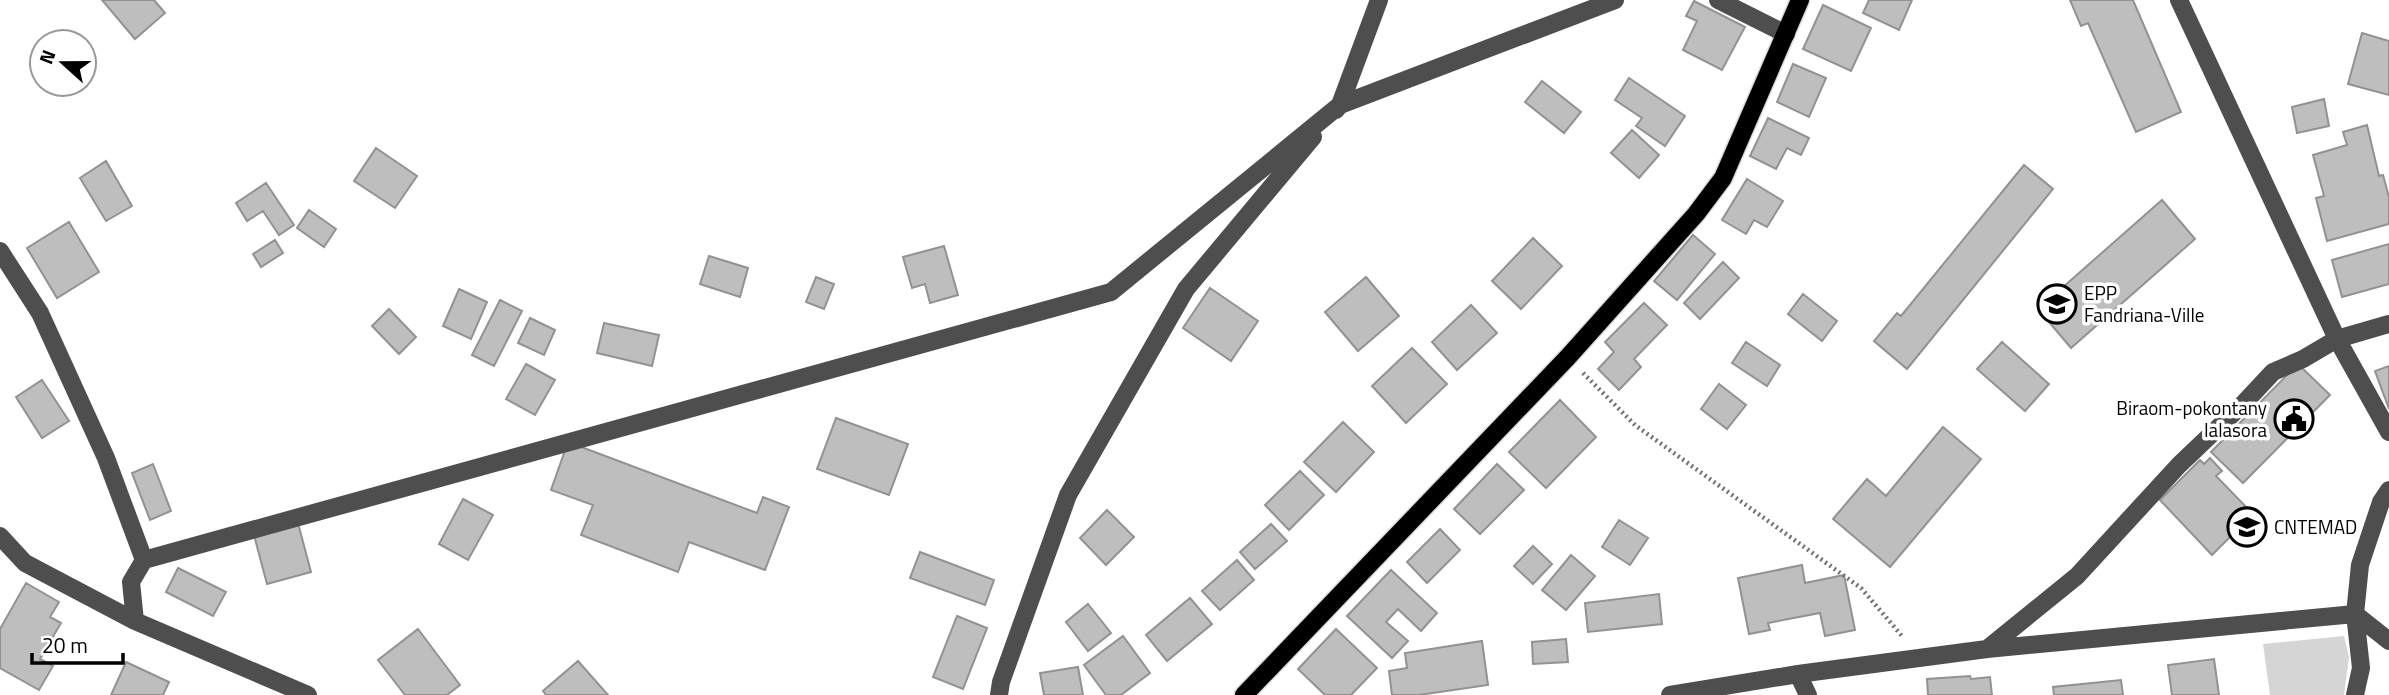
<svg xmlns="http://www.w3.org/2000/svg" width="2389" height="695" font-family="'Titillium Web',sans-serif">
<rect width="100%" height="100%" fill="#fff"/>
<path fill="#d5d5d5" d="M2344,636L2349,657L2344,695H2270L2263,644Z"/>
<path fill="#bebebe" stroke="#929292" stroke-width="2" d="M102,0H154L165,13L135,39Z
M1869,0H1912L1899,30L1863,13Z
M2070,0H2133L2181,112L2136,132L2088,23L2081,26Z
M1694,1L1745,27L1722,70L1683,50L1697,21L1686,16Z
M1823,5L1871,28L1851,71L1803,49Z
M2362,33L2389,41V95L2348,84Z
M1793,64L1826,78L1809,117L1777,102Z
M1629,78L1685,116L1665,146L1636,126L1642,118L1615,100Z
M1542,81L1581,112L1564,133L1525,102Z
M2324,99L2329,126L2297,133L2292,107Z
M1768,118L1809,138L1801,155L1787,148L1776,169L1750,156Z
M2367,125L2379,176L2383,175L2389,197V224L2327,241L2316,198L2324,196L2313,155L2347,145L2343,132Z
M1632,130L1659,155L1639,178L1611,153Z
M376,148L417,176L395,208L354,181Z
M106,161L132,206L106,221L80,178Z
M2024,165L2053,189L1907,369L1874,341L1897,313L1901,316Z
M1747,179L1783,201L1767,227L1754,220L1746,234L1722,220Z
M266,183L294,225L279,235L263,211L247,221L236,203Z
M2162,200L2195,239L2071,348L2038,309Z
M309,210L336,229L324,247L297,228Z
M69,222L99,272L57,298L27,248Z
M1693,235L1715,254L1677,300L1654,281Z
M1533,238L1562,266L1521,309L1492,281Z
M275,240L283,253L261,267L253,254Z
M2389,244V284L2342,297L2332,260Z
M944,246L958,295L930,303L925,284L912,288L903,257Z
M709,256L748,268L740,297L700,284Z
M1723,262L1739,278L1700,319L1684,303Z
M816,277L834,284L824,309L806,302Z
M1366,277L1399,316L1358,351L1325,312Z
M1210,288L1258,321L1231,361L1183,328Z
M459,289L487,302L471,339L443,326Z
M1803,294L1837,321L1822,341L1788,314Z
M500,300L522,311L494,366L472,355Z
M1644,303L1667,325L1634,359L1641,367L1619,390L1598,369L1614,352L1605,342Z
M1471,305L1497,333L1457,370L1432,342Z
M389,309L416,337L399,354L372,326Z
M530,318L555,330L544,355L518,343Z
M604,323L659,335L652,366L597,353Z
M1746,342L1780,365L1767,386L1732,363Z
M2002,342L2049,384L2025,411L1977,369Z
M1412,348L1447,384L1406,423L1372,386Z
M526,364L555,380L535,415L506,399Z
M2298,364L2330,395L2243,483L2211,452Z
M2389,366V409L2375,371Z
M42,380L69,421L42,438L16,397Z
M1719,384L1746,405L1727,429L1701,409Z
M1560,400L1596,437L1546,488L1509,452Z
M836,418L908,444L889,495L817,469Z
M1343,422L1374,452L1336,492L1304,462Z
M1943,427L1981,459L1890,567L1833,519L1867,479L1886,496Z
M568,442L757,513L763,497L789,507L765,570L689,542L678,572L581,535L593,505L551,490Z
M2210,458L2222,471L2216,476L2253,514L2212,555L2160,500L2200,460L2204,464Z
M153,464L171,511L150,520L132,473Z
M1497,464L1524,490L1480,534L1454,509Z
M1300,471L1324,495L1289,530L1265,505Z
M463,499L493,515L468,560L439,544Z
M1107,510L1134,537L1106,565L1080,538Z
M1619,520L1648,538L1630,565L1602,547Z
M298,523L311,572L267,584L254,535Z
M1271,524L1287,541L1255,569L1240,552Z
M1440,529L1460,550L1427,583L1407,562Z
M1533,546L1552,564L1533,584L1514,566Z
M920,552L994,580L985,605L910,578Z
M1571,555L1595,576L1566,610L1542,590Z
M1237,560L1254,580L1220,610L1202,591Z
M1802,565L1805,583L1844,575L1855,630L1825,636L1820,613L1768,623L1770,630L1749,634L1738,578Z
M178,568L226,592L213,616L166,592Z
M1391,570L1437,613L1421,631L1398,609L1386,622L1408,641L1392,658L1347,616Z
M26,583L59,602L50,617L61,623L40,659L53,666L39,690L0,668V629Z
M1659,594L1662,624L1588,632L1585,603Z
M1190,598L1212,624L1167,661L1146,635Z
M1088,604L1111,633L1088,651L1066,622Z
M957,616L987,628L963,689L933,677Z
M418,629L460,685L447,695H405L378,660Z
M1336,629L1377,668L1351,695H1325L1298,669Z
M1123,636L1150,673L1121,695H1106L1084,665Z
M1566,639L1568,662L1533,664L1532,642Z
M1482,641L1488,685L1419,695H1392L1389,671L1407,668L1405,653Z
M2214,659L2219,695H2172L2168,665Z
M578,661L608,695H546L543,691Z
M126,662L169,682L163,695H111Z
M1078,667L1083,695H1044L1040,673Z
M1970,676L1971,679L1990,677L1992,695H1928L1927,679Z
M2121,680L2123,695H2054L2053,687Z"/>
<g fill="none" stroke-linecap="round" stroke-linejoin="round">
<g stroke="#dbdbdb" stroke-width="21">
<path id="major" d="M1244,695L1568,357L1696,214L1723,178L1800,0"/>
</g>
<path stroke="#707070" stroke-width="4.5" stroke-dasharray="2 3.5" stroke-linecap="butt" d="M1583,373L1635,425L1861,588L1902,636"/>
<path stroke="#4e4e4e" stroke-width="18" d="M1718,0L1786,34
M2179,0L2337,339L2389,432
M1336,110L1340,105L1379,0
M0,251L40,313L106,458L144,560
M0,536L25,563L135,621L308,695
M135,621L131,582L144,560L1111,292L1340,105L1615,0
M1987,649L2077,576L2179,465L2244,403L2273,372L2303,359L2337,339L2389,324
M1798,674L1808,695
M999,695L1001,682L1068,495L1186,289L1313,137
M1670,695L1798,674L1987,649L2355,614L2389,641
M2355,695L2361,668L2355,614L2360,565L2381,502L2389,490"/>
<use href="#major" stroke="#000" stroke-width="18"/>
</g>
<defs>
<g id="school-ring" transform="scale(2.0125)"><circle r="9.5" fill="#fff" stroke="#000" stroke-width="1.5"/><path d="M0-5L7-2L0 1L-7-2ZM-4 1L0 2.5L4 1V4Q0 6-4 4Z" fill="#000"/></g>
<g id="civic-ring" transform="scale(2.0125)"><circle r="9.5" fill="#fff" stroke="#000" stroke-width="1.5"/><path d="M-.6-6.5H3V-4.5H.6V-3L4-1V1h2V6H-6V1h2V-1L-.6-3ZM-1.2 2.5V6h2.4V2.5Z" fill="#000"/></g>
<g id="university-ring" transform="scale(2.0125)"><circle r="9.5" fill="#fff" stroke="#000" stroke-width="1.5"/><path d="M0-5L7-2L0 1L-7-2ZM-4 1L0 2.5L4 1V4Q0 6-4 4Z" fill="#000"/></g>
</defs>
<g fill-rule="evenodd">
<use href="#school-ring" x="2057" y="304"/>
<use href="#civic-ring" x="2294" y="419"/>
<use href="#university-ring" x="2247" y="527"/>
</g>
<g text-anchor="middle" stroke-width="7" stroke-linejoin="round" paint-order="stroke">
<g font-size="19" fill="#000" stroke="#fff" text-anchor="start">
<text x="2084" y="300">EPP<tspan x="2084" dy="22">Fandriana-Ville</tspan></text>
<text x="2267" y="415" text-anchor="end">Biraom-pokontany<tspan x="2267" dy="22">Ialasora</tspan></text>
<text x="2274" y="534">CNTEMAD</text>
</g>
</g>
<g transform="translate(63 63) rotate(291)"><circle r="33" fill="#ffffff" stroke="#999999" stroke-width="2"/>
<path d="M0-5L12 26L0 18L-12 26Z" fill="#000000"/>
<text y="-10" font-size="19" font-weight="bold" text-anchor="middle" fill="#000000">N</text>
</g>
<path d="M32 653v10h91v-10" fill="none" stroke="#000000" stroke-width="3.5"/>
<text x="42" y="653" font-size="21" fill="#000000" stroke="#ffffff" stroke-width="5" paint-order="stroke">20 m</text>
</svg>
